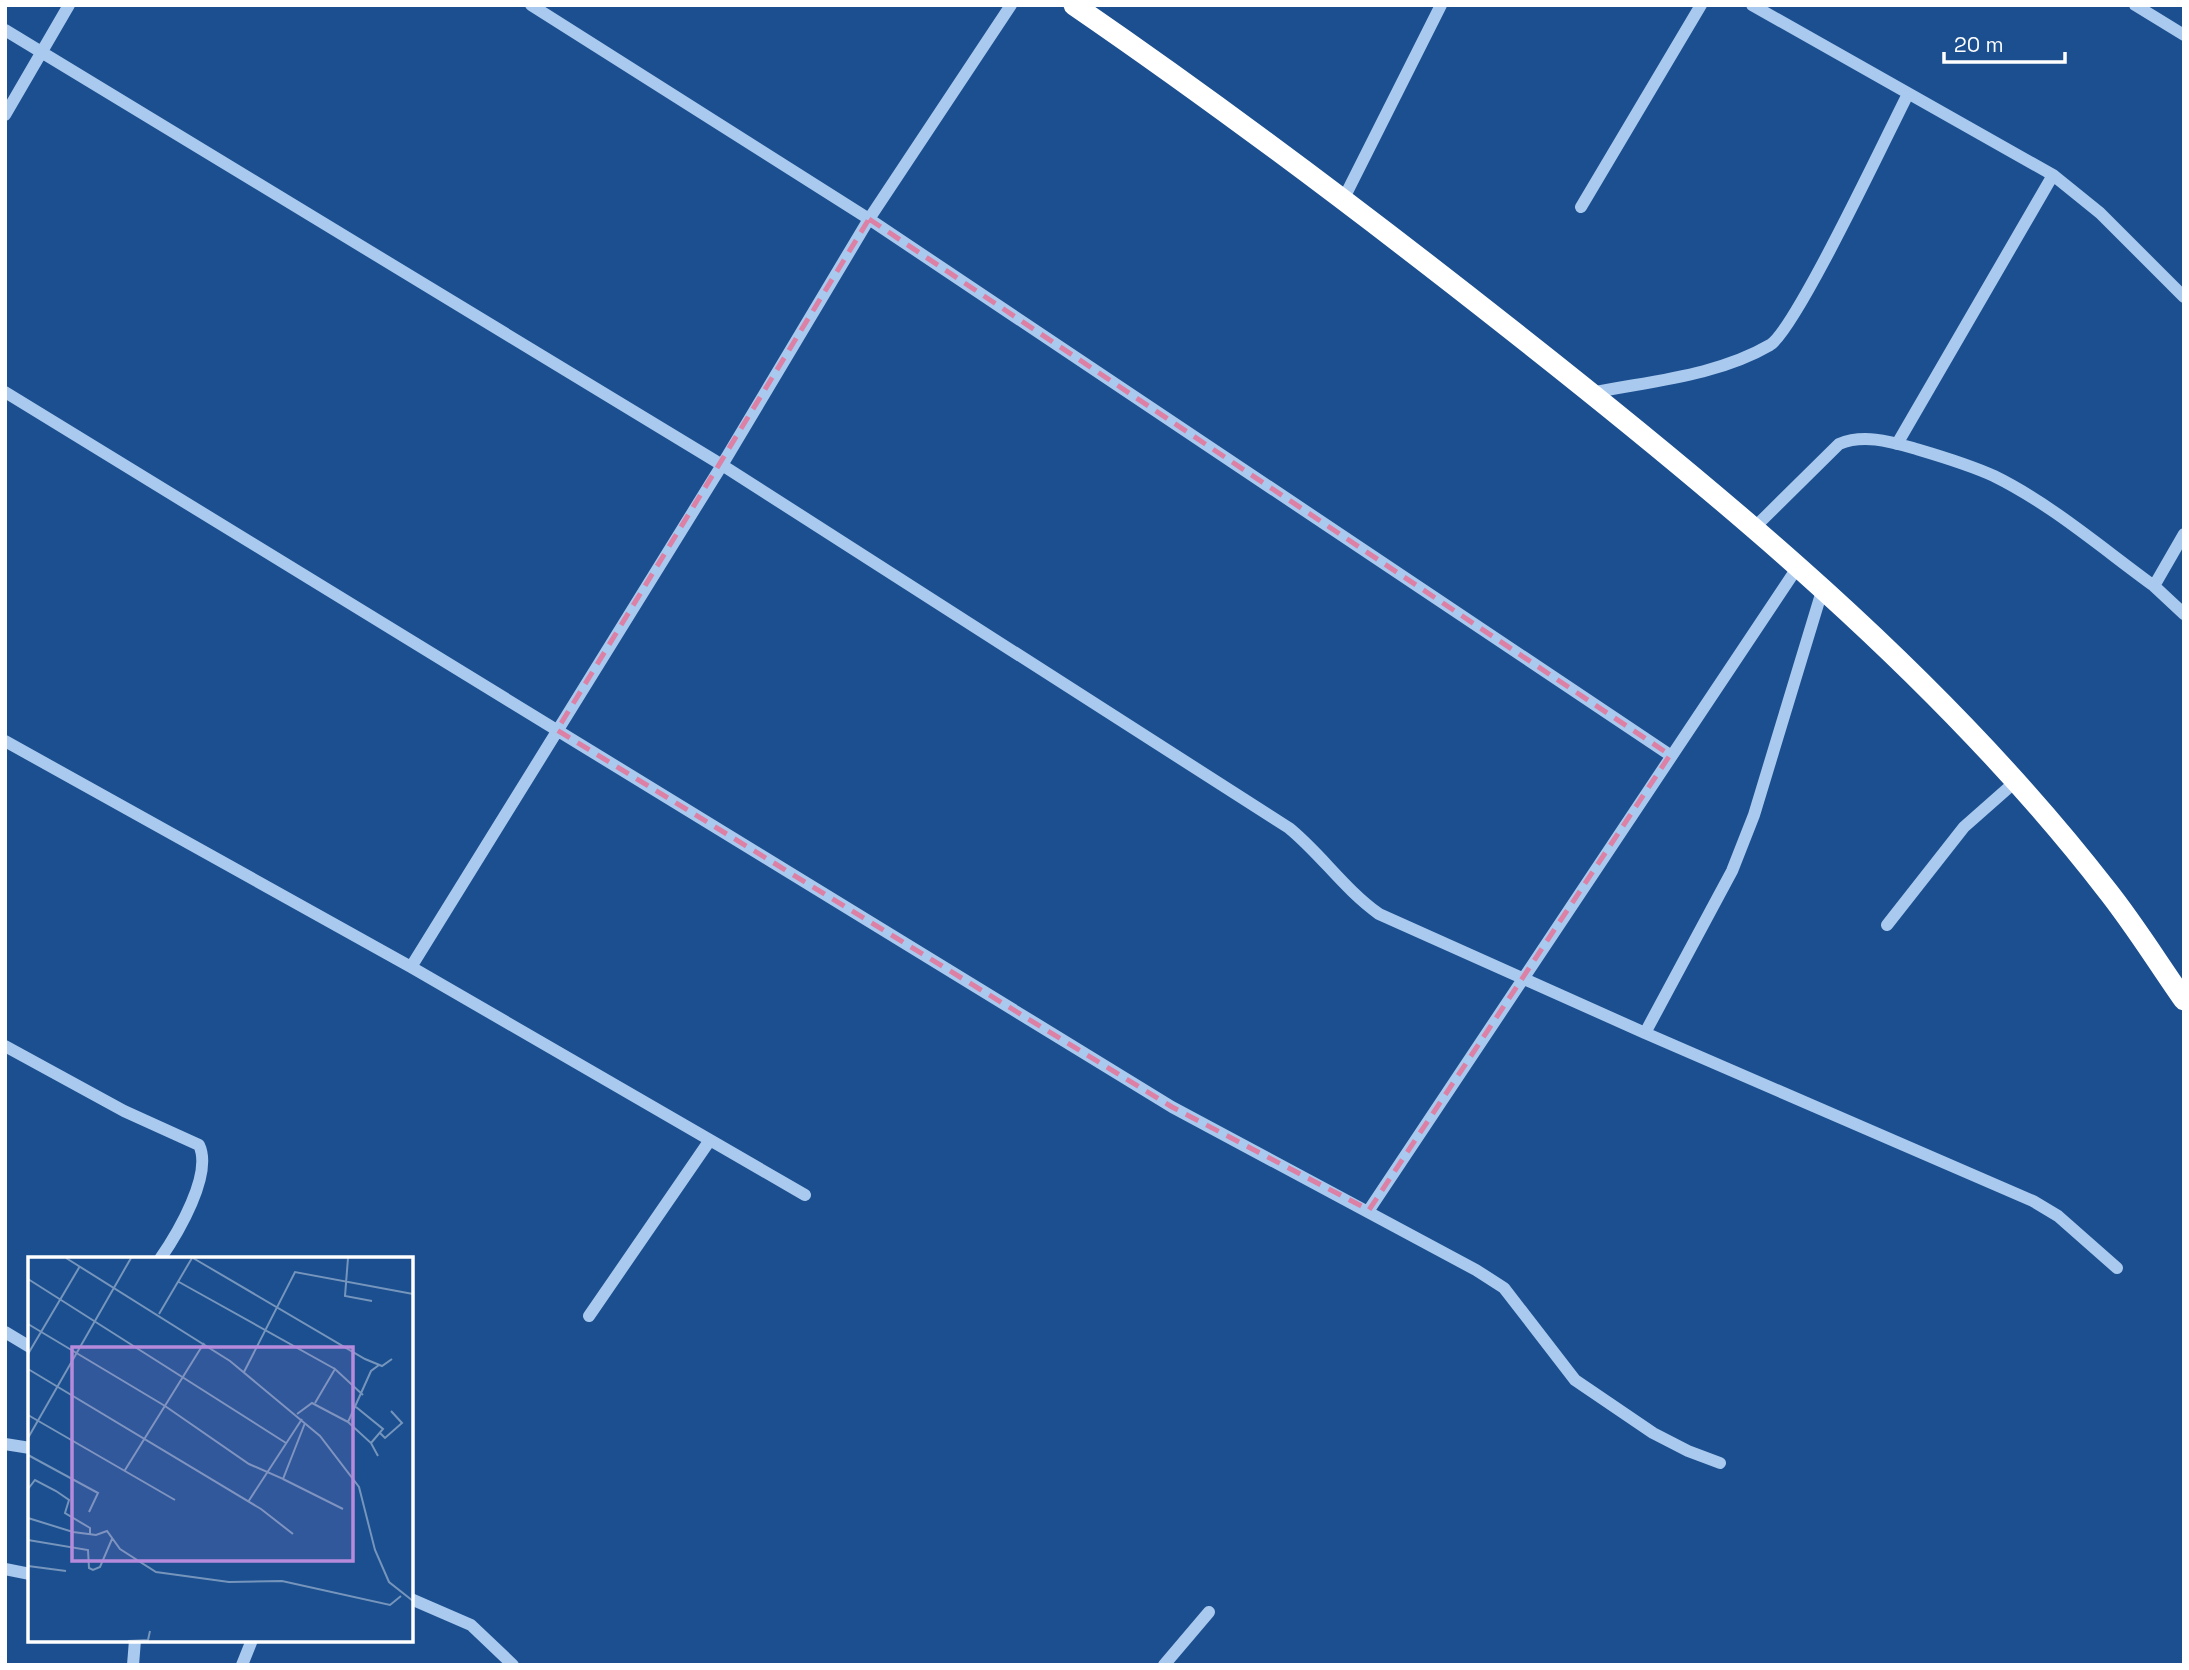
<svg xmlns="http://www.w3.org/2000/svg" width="2189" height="1670" font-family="'Space Grotesk',sans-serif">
<rect width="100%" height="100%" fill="#1b4f8f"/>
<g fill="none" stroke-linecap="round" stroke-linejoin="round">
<path stroke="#a9c9ee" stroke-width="12" d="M531,5L869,219L1670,755
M1752,5L2053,175
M2135,5L2184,35
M5,30L722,465L1289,828C1321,854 1344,889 1379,914L1645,1033L1732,871L1754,815L1822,591
M5,115L69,5
M1344,198L1441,5
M1581,207L1701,5
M5,392L1172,1107L1476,1270L1504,1288L1575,1380L1653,1433L1688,1451L1720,1463
M1591,393C1650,381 1717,376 1770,345C1796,329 1888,133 1908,94
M1897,444L2053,175L2100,213L2184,297
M1754,528L1839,444C1863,434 1888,441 1913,448C1940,456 1968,464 1994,476C2051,504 2103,549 2154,586L2184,534
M2154,586L2184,614
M5,741L411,967L805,1195
M1887,925L1964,827L2015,782
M411,967L722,465L869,219L1011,5
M1645,1033L2033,1201L2058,1216L2117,1268
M5,1046L124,1111L199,1145C213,1174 178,1233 160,1259
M1369,1210L1797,568
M589,1316L710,1140
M5,1332L30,1347
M5,1444L30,1448
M5,1569L30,1574
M411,1599L471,1625L513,1665
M133,1665L135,1640
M242,1665L252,1640
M1164,1665L1209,1612"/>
<path stroke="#fff" stroke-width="21" d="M1074,5C1224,108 1367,216 1509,328C1719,493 1942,677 2106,889C2134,924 2158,963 2184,1000"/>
</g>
<path fill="none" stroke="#dd80a5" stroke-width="5" stroke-dasharray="14 9" stroke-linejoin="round" d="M869,219L1670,755L1369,1210L1172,1107L557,730Z"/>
<g transform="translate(28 1257)">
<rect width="385" height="385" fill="#1b4f8f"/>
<path fill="none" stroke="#7695bc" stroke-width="2" d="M38,1L202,104L292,179L331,230L347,293L361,325L385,344M165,1L337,102L354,109L364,102M320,1L317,39L344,44M0,22L258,186M151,25L307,112M131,57L164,1M0,67L137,149L221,207L255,222L277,166M0,97L52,9M0,112L233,252L265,277M216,115L267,15L385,37M287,146L307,112L335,138M328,150L355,172L343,186M269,157L284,146L320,165L343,114L351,108M0,158L147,243M320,165L343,186L350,199M352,176L357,181L374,166L363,154M0,181L103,1M0,198L70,236L61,255M97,213L176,86M255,222L315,252M0,232L7,223L28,234L41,243L37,256L62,271V277M220,245L274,162M0,261L45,275L68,278L79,274L92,292L128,315L201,325L254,324L362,348L373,339M0,283L60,293L61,311L65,313L72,310L84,282M0,309L38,314M100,384L120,383L122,374"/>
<path fill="#b68bdc" fill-opacity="0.15" stroke="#b68bdc" stroke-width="3.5" d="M44,90H325V304H44Z"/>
<rect width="385" height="385" fill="none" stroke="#fff" stroke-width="3.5"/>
</g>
<rect width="2189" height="1670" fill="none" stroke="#ffffff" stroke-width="14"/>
<path d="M1944 52v10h121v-10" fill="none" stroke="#ffffff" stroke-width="3.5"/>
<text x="1954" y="52" font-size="21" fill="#ffffff" stroke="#1b4f8f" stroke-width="5" paint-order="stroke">20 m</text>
</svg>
